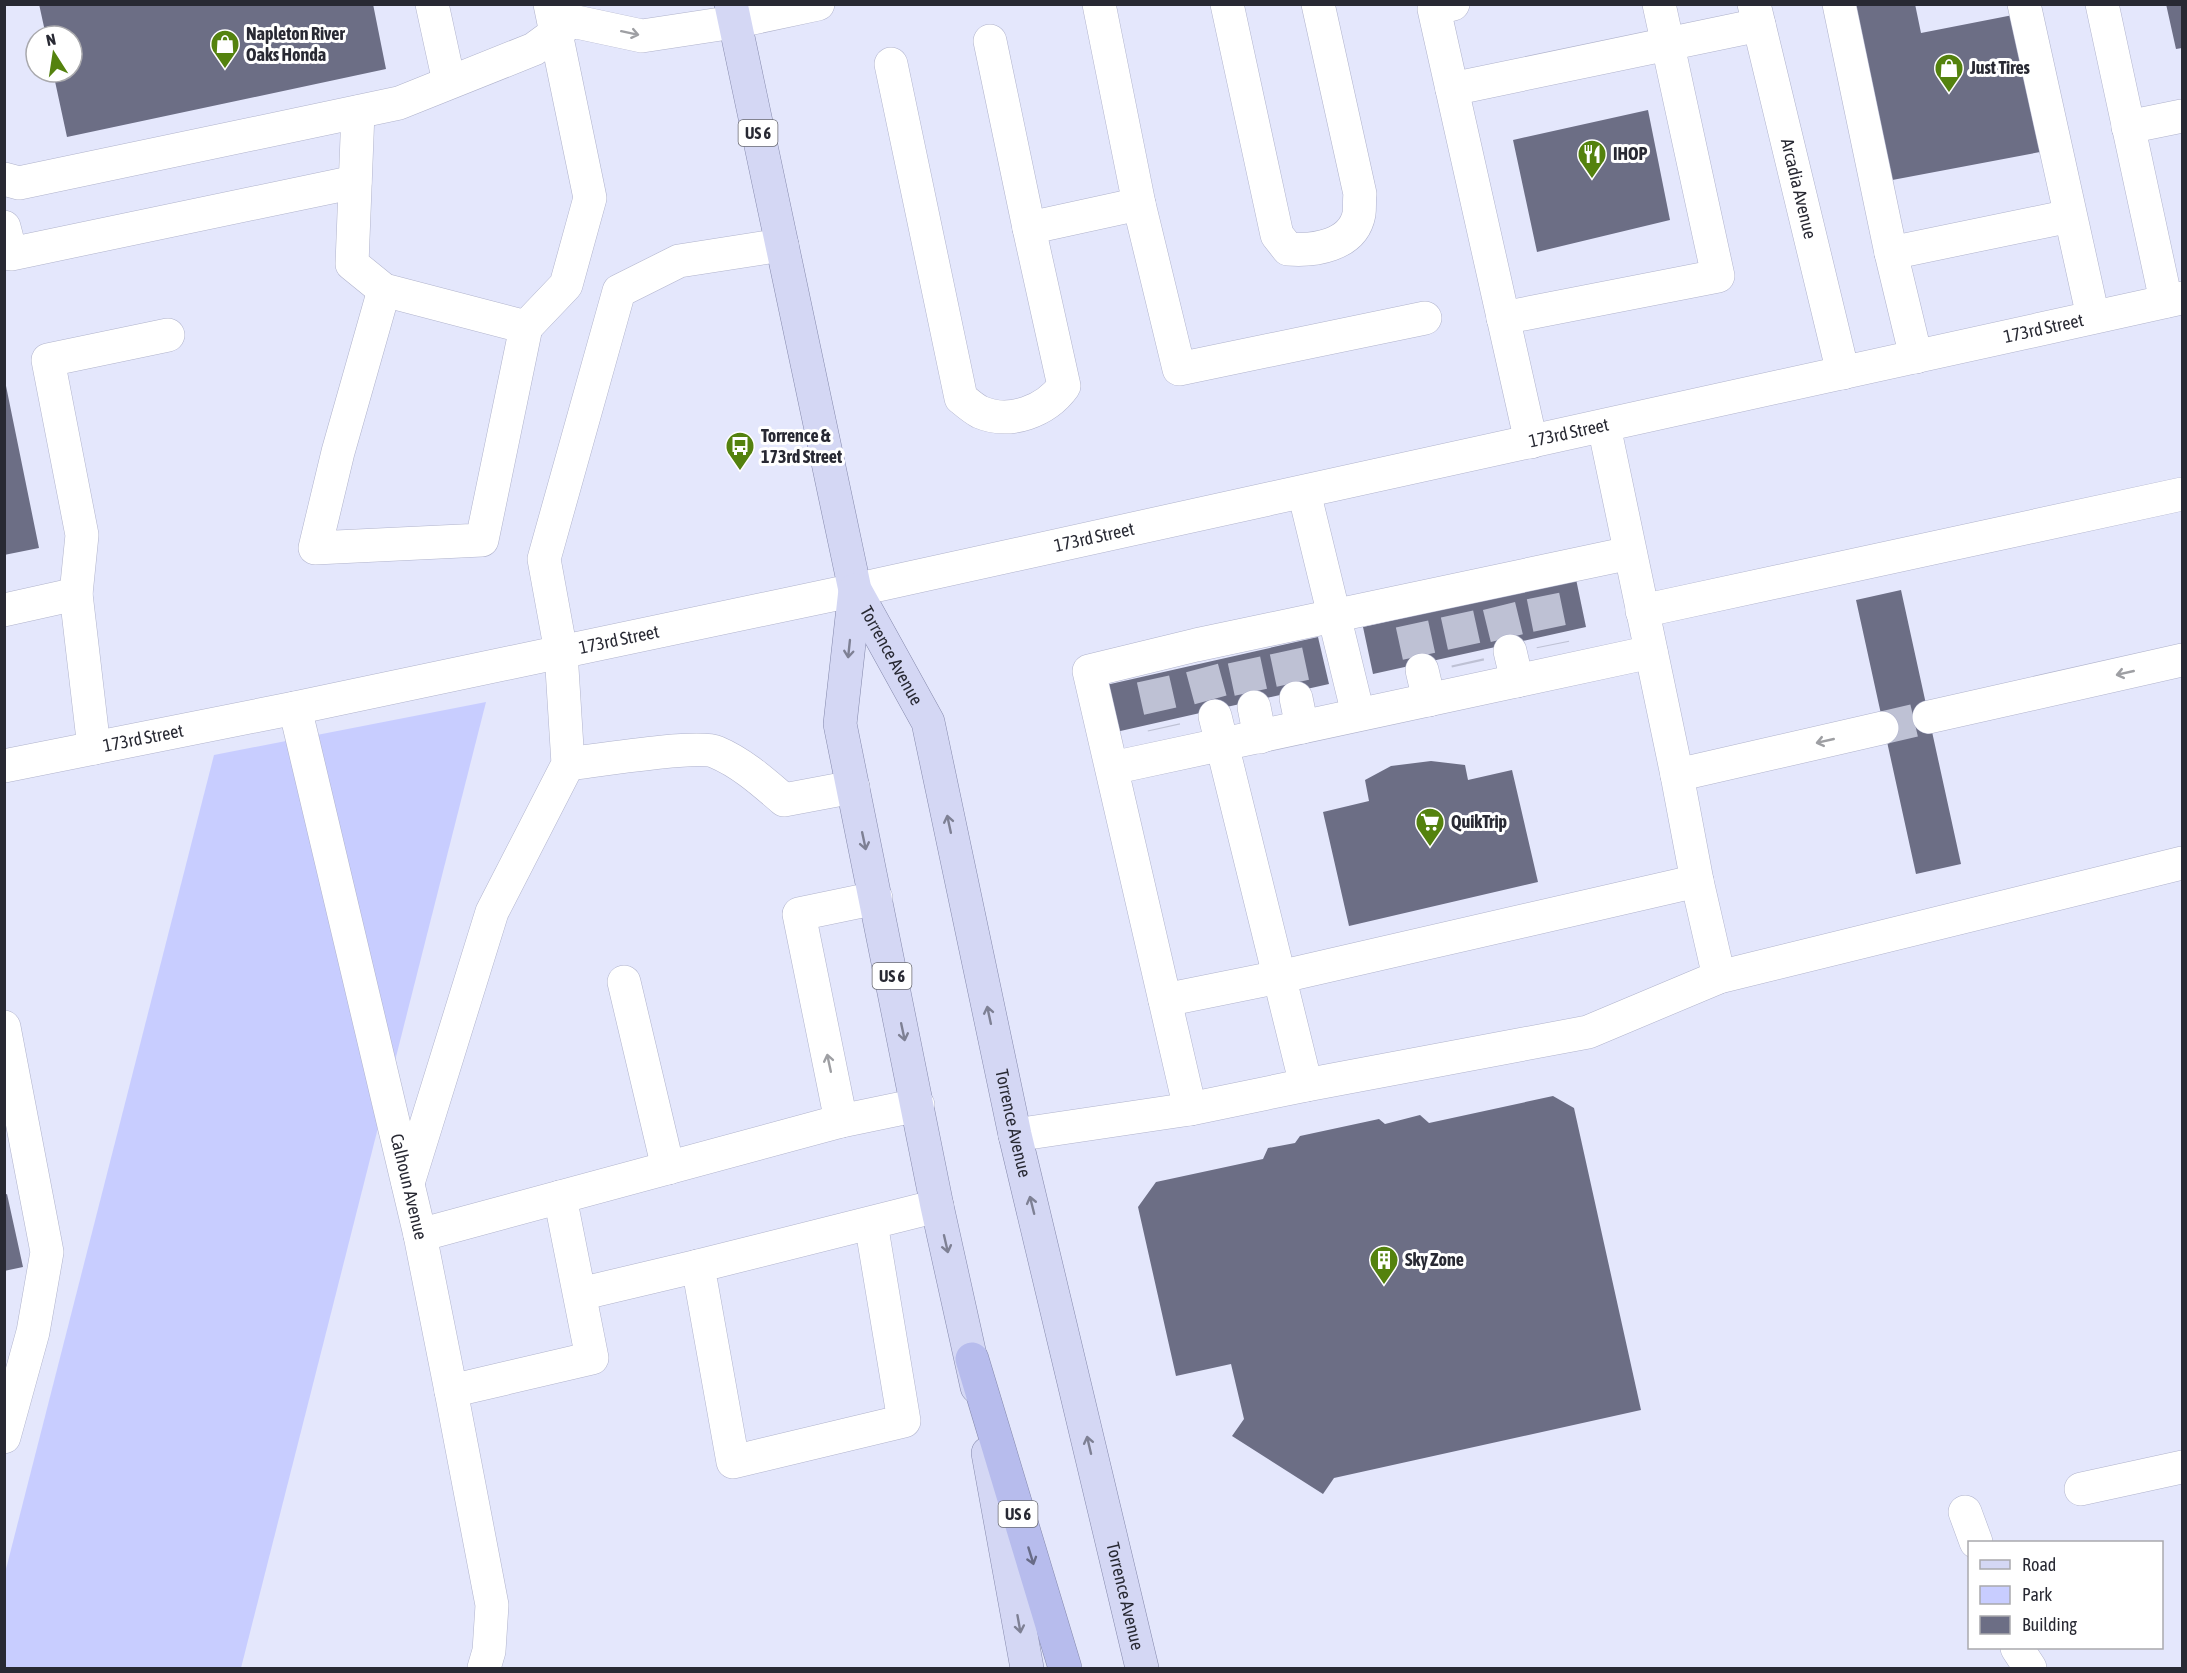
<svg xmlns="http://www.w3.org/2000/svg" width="2187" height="1673" font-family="'Asap Condensed',sans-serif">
<rect width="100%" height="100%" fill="#e4e7fc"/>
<path fill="#c8cdff" d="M486,702L241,1668H5V1573L214,755Z"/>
<path fill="#6c6e85" d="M39,4H373L386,69L67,137L53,72H72V36H46Z
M1853,4H1915L1921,33L2013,15L2040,152L1887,181Z
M2166,4H2182V48L2176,49Z
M1648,110L1670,220L1537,252L1513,140Z
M4,376L39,548L4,555Z
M1576,579L1586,627L1373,674L1363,627Z
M1901,590L1961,864L1916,874L1856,600Z
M1318,637L1329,684L1116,732L1106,685Z
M1431,761L1465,765L1468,780L1512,770L1538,882L1349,926L1323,812L1369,801L1365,780L1391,766Z
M1553,1096L1574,1108L1641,1410L1334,1478L1323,1494L1232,1436L1244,1419L1231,1364L1176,1376L1138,1207L1156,1182L1263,1159L1268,1148L1295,1143L1300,1136L1379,1119L1385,1124L1420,1115L1429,1123Z
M7,1194L23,1267L4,1271V1195Z"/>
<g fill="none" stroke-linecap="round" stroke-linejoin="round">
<path stroke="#bec1d4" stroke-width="33" stroke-dasharray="33 16" stroke-linecap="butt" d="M1543,596L1553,645
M1499,606L1510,651
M1457,614L1468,664
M1412,624L1422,670
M1286,651L1296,698
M1244,660L1254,707
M1202,668L1215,716
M1153,679L1164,728
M1882,728L1929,717"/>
<g stroke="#b0b3cc" stroke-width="34">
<g id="minor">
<path d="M432,4L449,82"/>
<path d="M1099,4L1139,204L1179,369L1425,318"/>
<path d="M1227,4L1277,235L1288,249C1314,251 1353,246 1359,214C1360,207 1359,200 1360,194L1318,4"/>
<path d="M1453,4L1434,9L1531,442"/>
<path id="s1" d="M1754,4L1843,373"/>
<path d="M1839,4L1891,253L1916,357"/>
<path d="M2024,4L2093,317"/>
<path d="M2102,4L2166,301"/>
<path d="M990,41L1029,228L1139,204"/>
<path d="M891,64L961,398C967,403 974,409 980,412C1010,425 1046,411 1064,386L1029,228"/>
<path d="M1452,89L1759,25"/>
<path d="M358,112L352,264L384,290L526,327L566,285L590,198L550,4"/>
<path d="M2128,127L2182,116"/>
<path d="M4,179L19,183L399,103L534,49L572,21L642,36L734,22L818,4"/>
<path d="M4,227L11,254L355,182"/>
<path d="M1891,253L2070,216"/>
<path d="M384,290L338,452L315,548L482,540L526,327"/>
<path d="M1503,318L1718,276L1659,4"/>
<path d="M1604,426L1677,775L1697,881L1719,977"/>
<path d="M1304,492L1358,714"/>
<path d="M4,610L76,594"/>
<path d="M1642,611L2182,494"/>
<path d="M1510,651L1517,681"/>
<path d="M1422,670L1429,700"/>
<path d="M1296,698L1302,727"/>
<path d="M1254,707L1260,737"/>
<path id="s2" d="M295,708L420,1235L451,1391L492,1605L489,1651L484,1668"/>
<path d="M1215,716L1306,1085"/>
<path d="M1929,717L2182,660"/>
<path d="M94,748L76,594L82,535L48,360L168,335"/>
<path d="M568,764C594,761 698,744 716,752C742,763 763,782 784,800L853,787"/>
<path id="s3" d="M4,766L295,708L855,590L2182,298"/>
<path d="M1112,768L1651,652"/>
<path d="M1677,775L1882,728"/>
<path d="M624,982L668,1168"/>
<path d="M1165,1000L1279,977L1697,881"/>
<path d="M4,1027L47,1252L33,1332L4,1437"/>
<path d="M1190,1109L1089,671L1196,645L1630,553"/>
<path d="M841,1121L799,914L876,898"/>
<path d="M1015,1135L1190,1109L1306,1085L1588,1032L1719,977L2182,863"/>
<path d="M408,1183L492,912L568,764L561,652L544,559L619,291L679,261L782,245"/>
<path d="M871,1223L904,1421L733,1462L698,1266L937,1206"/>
<path d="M420,1235L841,1121L918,1105"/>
<path d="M580,1294L698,1266"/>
<path d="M451,1391L592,1358L560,1197"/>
<path d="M2081,1489L2182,1467"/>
<path d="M1965,1512L1976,1542"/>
<path d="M2017,1648L2030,1668"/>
</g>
</g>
<g stroke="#8589ac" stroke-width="34">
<g id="major">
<path id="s4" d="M731,4L855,590L928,722L1015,1135L1142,1668"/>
<path d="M855,590L840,724L937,1206L977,1387"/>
<path d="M988,1453L1027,1668"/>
</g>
</g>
<g stroke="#8589ac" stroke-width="34">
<path id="highway" d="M972,1359L1065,1668"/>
</g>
<use href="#minor" stroke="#fff" stroke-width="33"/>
<use href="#major" stroke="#d4d7f4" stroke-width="33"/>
<use href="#highway" stroke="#b7bced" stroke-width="33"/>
</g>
<defs><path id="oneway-shaft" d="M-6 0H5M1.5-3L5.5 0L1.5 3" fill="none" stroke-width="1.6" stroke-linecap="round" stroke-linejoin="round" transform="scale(1.5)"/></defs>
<g stroke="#9e9fa3">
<use href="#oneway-shaft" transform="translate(630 33) rotate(12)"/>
<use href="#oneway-shaft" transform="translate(2125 673) rotate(167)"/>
<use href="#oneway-shaft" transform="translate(1825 741) rotate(167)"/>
<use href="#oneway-shaft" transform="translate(829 1063) rotate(-102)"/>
</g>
<g stroke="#7e8094">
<use href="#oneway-shaft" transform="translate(849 649) rotate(96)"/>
<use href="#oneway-shaft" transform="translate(949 824) rotate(-102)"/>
<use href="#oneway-shaft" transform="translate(864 841) rotate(78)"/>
<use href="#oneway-shaft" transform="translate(989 1015) rotate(-102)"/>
<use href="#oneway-shaft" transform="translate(903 1032) rotate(78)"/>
<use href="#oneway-shaft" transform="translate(1032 1205) rotate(-104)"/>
<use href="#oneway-shaft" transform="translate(946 1244) rotate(77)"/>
<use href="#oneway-shaft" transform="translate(1089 1445) rotate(-103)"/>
<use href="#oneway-shaft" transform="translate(1019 1624) rotate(80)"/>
</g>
<use stroke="#686b87" href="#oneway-shaft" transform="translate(1031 1556) rotate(73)"/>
<defs>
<g id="shop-pin" transform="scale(1.5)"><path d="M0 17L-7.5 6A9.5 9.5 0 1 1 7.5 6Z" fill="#54820e" stroke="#fff"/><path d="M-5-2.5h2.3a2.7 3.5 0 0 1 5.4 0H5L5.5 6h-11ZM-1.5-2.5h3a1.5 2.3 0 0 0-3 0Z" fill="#fff"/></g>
<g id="restaurant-pin" transform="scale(1.5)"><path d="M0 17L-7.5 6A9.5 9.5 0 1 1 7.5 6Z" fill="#54820e" stroke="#fff"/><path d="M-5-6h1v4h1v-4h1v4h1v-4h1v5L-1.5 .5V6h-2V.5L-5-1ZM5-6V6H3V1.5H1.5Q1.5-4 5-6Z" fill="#fff"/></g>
<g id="bus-pin" transform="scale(1.5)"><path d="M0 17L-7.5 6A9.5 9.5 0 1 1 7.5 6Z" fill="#54820e" stroke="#fff"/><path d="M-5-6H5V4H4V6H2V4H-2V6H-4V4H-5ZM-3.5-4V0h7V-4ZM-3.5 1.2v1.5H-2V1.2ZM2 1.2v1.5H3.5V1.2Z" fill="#fff"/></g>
<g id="supermarket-pin" transform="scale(1.5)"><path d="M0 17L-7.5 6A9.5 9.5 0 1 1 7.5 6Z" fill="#54820e" stroke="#fff"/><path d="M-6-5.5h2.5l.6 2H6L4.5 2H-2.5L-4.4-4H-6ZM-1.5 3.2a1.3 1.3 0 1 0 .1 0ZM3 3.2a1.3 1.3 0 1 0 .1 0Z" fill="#fff"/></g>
<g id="building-pin" transform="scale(1.5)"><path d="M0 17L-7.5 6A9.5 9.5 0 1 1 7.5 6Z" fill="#54820e" stroke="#fff"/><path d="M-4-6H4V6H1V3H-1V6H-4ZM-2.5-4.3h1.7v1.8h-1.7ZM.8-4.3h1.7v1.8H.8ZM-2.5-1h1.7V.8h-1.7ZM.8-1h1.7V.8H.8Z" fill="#fff"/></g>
</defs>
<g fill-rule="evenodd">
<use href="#shop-pin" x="225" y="44"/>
<use href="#shop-pin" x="1949" y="68"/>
<use href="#restaurant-pin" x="1592" y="154"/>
<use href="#bus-pin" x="740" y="446"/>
<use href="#supermarket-pin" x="1430" y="822"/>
<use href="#building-pin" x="1384" y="1260"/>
</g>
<g text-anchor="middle" stroke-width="6" stroke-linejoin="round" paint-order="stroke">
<g fill="#fff" stroke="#686970" stroke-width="1.5">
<rect x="738.5" y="120" width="39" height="26" rx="4.5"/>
<rect x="872.5" y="963" width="39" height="26" rx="4.5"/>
<rect x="998.5" y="1501" width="39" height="26" rx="4.5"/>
</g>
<g font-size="16" font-weight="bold" fill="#282933">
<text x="758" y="139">US 6</text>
<text x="892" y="982">US 6</text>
<text x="1018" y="1520">US 6</text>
</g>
<g font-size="18" font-weight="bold" fill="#282933" stroke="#fff" text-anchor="start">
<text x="246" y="40">Napleton River<tspan x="246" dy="21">Oaks Honda</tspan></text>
<text x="1970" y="74">Just Tires</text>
<text x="1613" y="160">IHOP</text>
<text x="761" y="442">Torrence &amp;<tspan x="761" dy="21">173rd Street</tspan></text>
<text x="1451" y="828">QuikTrip</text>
<text x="1405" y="1266">Sky Zone</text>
</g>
<g font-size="18" fill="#282933" stroke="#fff">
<text dy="6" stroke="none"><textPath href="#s1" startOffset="190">Arcadia Avenue</textPath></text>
<text dy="6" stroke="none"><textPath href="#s3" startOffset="2086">173rd Street</textPath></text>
<text dy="6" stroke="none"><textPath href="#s3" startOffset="1600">173rd Street</textPath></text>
<text dy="6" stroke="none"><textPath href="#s3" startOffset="1114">173rd Street</textPath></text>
<text dy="6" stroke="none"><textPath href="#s3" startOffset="628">173rd Street</textPath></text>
<text dy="6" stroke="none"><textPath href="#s4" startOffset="674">Torrence Avenue</textPath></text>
<text dy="6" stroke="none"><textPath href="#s3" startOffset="142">173rd Street</textPath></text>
<text dy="6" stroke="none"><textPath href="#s4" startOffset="1160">Torrence Avenue</textPath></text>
<text dy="6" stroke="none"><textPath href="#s2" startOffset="492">Calhoun Avenue</textPath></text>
<text dy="6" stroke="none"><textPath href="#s4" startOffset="1646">Torrence Avenue</textPath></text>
</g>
</g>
<rect width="2187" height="1673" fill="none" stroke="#282933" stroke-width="12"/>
<rect x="1968" y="1541" width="195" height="108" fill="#ffffff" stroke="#a9a9ad" stroke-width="1.5"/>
<rect x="1980" y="1560" width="30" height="9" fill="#d4d7f4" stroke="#a9a9ad" stroke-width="1.5"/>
<text x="2022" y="1571" font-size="18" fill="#282933">Road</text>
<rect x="1980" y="1586" width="30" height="18" fill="#c8cdff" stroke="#a9a9ad" stroke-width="1.5"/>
<text x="2022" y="1601" font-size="18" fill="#282933">Park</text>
<rect x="1980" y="1616" width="30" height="18" fill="#6c6e85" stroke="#a9a9ad" stroke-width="1.5"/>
<text x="2022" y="1631" font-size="18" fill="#282933">Building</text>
<g transform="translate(54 54) rotate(348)"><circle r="28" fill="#ffffff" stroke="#a9a9ad" stroke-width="1.5"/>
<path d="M0-4.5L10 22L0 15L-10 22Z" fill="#54820e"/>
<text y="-9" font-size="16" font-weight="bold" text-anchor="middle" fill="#282933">N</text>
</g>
</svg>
